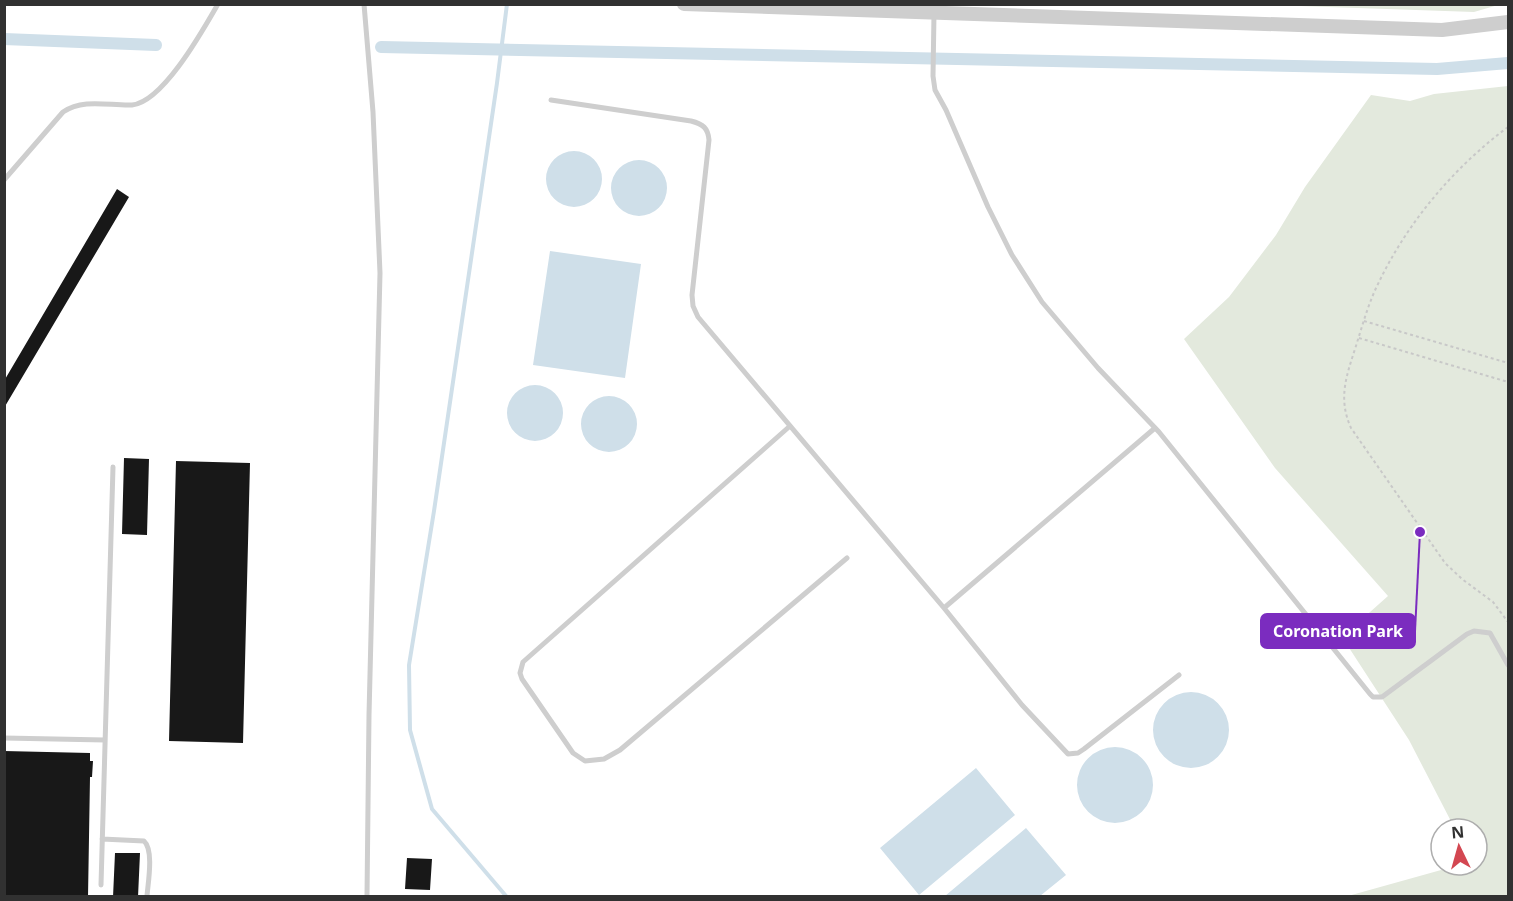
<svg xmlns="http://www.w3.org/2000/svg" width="1513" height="901" font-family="'Noto Sans',sans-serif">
<rect width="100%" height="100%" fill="#fff"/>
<path fill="#e3e9dd" d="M1270,5L1498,4V5L1474,12Z
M1508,86V896H1348L1459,865H1477V829H1455L1409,740L1342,637L1388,596L1275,468L1184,339L1229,297L1276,235L1305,187L1371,95L1410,101L1434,94Z"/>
<path fill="#cfdfe9" d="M546 179a28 28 0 1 1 56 0a28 28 0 1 1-56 0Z
M611 188a28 28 0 1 1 56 0a28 28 0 1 1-56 0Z
M550,251L641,264L625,378L533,365Z
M507 413a28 28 0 1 1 56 0a28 28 0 1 1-56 0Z
M581 424a28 28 0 1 1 56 0a28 28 0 1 1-56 0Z
M1153 730a38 38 0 1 1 76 0a38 38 0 1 1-76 0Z
M1077 785a38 38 0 1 1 76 0a38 38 0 1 1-76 0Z
M976,768L1015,815L919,895L880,848Z
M1026,828L1066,875L1040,896H945Z"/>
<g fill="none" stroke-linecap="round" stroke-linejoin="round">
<path stroke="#cfdfe9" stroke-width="4" d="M506,896L432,809L410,730L409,665L434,511L497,83L507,4"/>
<path stroke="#cfdfe9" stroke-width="12" d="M4,39L156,45
M381,47L1437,69L1508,63"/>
</g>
<path fill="#181818" d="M117,189L129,197L4,408V381Z
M124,458L149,459L147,535L122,534Z
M176,461L250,463L243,743L169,741Z
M4,751L90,753V761H93L92,777H90L88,897H4Z
M115,853H140L138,897H113Z
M407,858L432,859L430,890L405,889Z"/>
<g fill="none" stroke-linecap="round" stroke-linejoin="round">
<path stroke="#c8c8c8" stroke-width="2" stroke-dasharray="3 3" stroke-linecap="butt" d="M1508,127C1454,167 1407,223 1378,284C1368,304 1362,327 1355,349C1346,377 1338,399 1351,428L1445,563L1462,579L1493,602L1508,622
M1364,321L1508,363
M1359,338L1508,382"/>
<path stroke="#cecece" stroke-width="5" d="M364,4L373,112L380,273L369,715L367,896
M934,14L933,76L935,90L946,110L988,207L1012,255L1042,302L1098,368L1159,432L1370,694L1373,697H1382L1467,634L1474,631L1490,633L1508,665
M551,100L691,121C703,124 708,128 709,140L692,295L693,306L698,317L944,608L1155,428
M4,180L63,112C84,98 109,106 132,105C163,102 203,30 218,4
M790,426L523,662L520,673L522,679L573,753L585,761L604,759L620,750L847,558
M944,608L1022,705L1068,754L1078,753L1084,749L1179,675
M4,738L105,740
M102,839L144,841C154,850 148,883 147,896
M101,885L113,467"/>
<path stroke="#cecece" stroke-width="14" d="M684,4L1442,30L1508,22"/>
</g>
<path fill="none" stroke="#7b2cbf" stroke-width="2" d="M1420 532L1415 631"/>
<circle fill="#7b2cbf" stroke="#fff" stroke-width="2" cx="1420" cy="532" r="6"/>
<rect fill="#7b2cbf" stroke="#7b2cbf" stroke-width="2" x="1261" y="614" width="154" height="34" rx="6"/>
<g font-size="16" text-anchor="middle" font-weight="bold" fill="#fff">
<text x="1338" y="637">Coronation Park</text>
</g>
<rect width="1513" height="901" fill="none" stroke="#313131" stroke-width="12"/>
<g transform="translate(1459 847) rotate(355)"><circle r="28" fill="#ffffff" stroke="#adadad" stroke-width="1.5"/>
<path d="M0-4.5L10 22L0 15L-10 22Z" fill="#d34751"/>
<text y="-9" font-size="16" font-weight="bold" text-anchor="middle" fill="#313131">N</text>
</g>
</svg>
